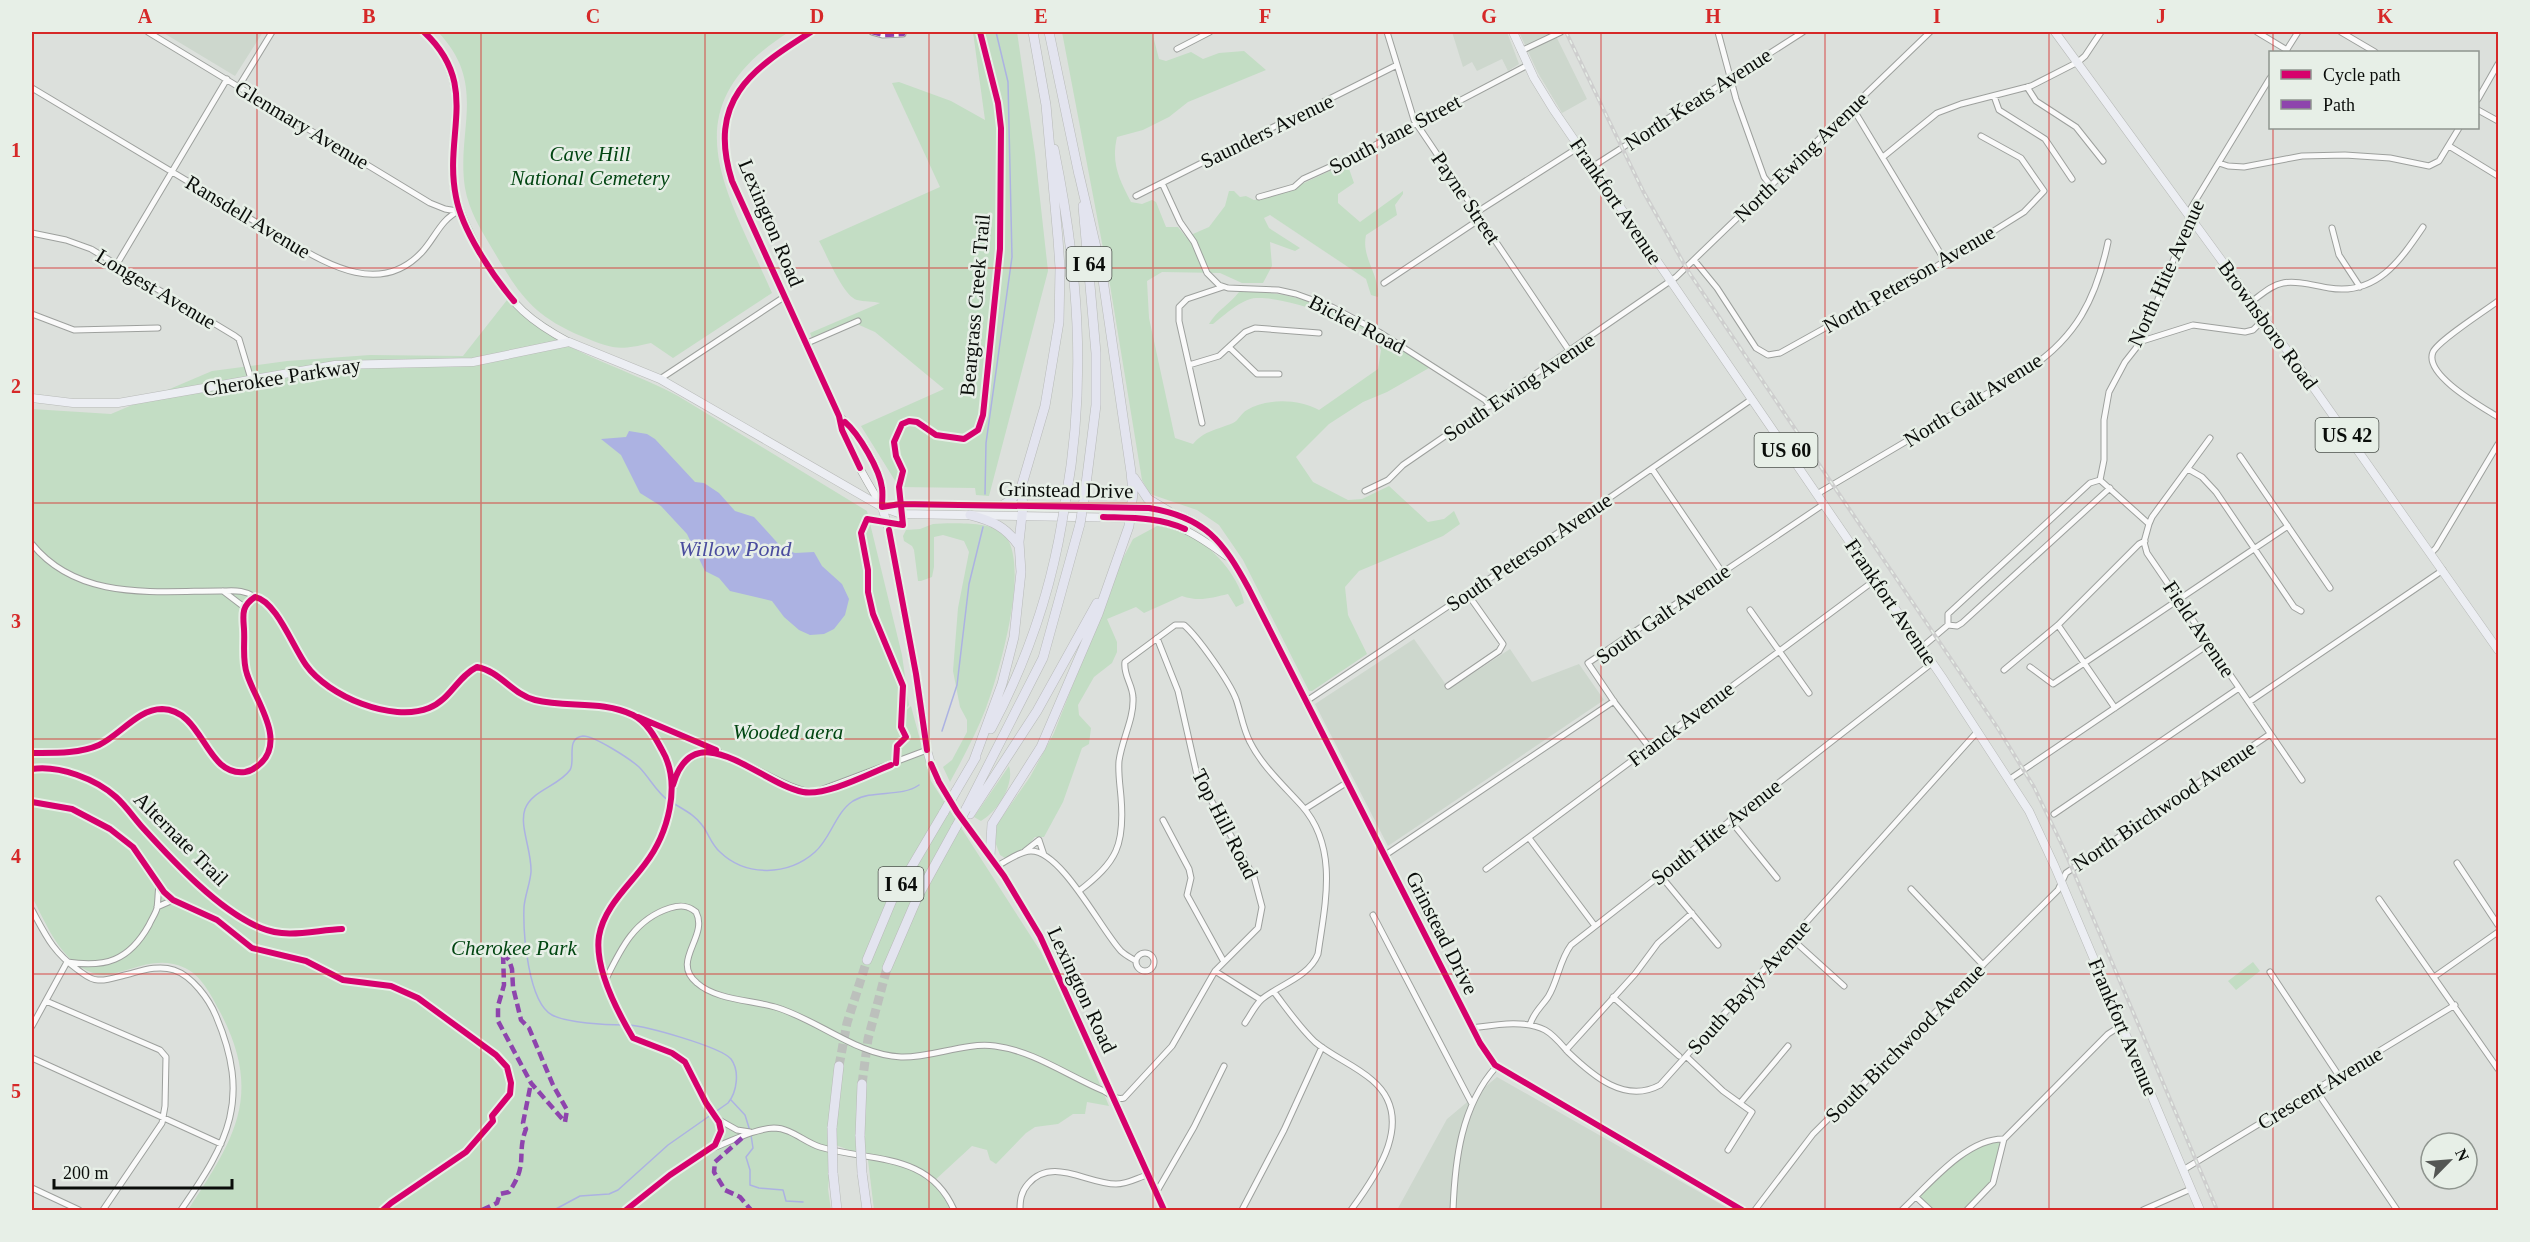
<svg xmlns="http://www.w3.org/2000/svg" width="2530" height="1242" font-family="Georgia,serif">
<rect width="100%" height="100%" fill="#dce0dc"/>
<path fill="#cdd7cd" d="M162,32H263L235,76Z
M1452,32H1507L1519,64L1508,71L1502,59L1477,71L1472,62L1463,67Z
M1519,32H1554L1587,99L1562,113L1538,73Z
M1414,639L1449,689L1510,649L1532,682L1579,664L1604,700L1388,846L1315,704Z
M1497,1077L1731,1210H1397L1447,1119Z"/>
<path fill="#c3ddc4" d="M438,32H789C667,109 727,190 772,293L673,358L651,343C617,351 613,349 581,336C532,315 519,294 493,250C481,230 469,211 465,188C456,130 488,84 438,32Z
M973,32H1017L1035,154L1048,271L989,496L976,495L975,488L899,487L861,426L944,389L875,332L857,324L814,343L810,333L880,303C873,301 864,302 857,300C843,296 827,255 819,241L940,187L892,83L899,82L951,101L985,120Z
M1062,32H1152L1159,59L1166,61L1191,52L1203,59L1219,53L1244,51L1266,70L1188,102L1169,117L1143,130L1117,137C1111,163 1119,179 1131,202L1142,204L1152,200L1156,202L1166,227H1178L1186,237L1209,227L1225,206L1229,191H1234L1240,197L1246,196L1254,200L1278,195L1347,163L1354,183L1338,194V203L1360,222L1403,191V194L1395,205L1397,215L1366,235C1361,258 1380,275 1378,297L1371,295L1366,279L1270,215L1264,218L1269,228L1300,248L1295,251L1270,242L1272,266L1263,283H1242L1220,273L1162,272L1147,281L1149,318L1175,438L1193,444C1205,430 1217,430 1233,423C1239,420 1241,413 1247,410C1267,398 1299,399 1319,410L1378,369L1381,350C1378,345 1375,338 1371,335C1351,319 1282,296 1256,298C1241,299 1225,315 1213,324H1209C1216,311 1230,304 1239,292C1311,288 1372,328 1429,368L1387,392L1363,402L1329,424L1296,457L1313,482L1348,500L1362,499L1389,486L1428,522L1444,519L1454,511L1460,524L1443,536L1359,571L1345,587L1348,615L1367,654L1312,691H1309L1243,560L1219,525L1197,510L1150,494L1142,480L1110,285Z
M507,300C553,351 620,365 678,396L867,511L902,655L909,705L897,719L911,706L931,781L1041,952L1069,1010L1109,1106L1087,1102L1085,1114H1073L1058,1124L1035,1127L1026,1133L996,1164L990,1160L987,1150L972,1146L934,1181L932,1180L952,1210H874L868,1160L878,1161L833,1144L828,1189L831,1210H188C235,1138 264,1094 219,1010C211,995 201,975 185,968C149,951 119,982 93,973C60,961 47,925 32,897V409L111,414L212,371L287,361L370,355L463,356Z
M933,524C949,523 987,522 1000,531C1035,554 998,676 986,708C976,734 963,758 950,782L943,767L952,760L967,732V720L960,707L953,671L958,608L969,552L964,541L943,535L934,537V567L932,577L921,581H918L914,550L912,546L904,541L903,536L906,530L920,529Z
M1157,526C1163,527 1170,527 1176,529C1204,537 1239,573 1244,603L1236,607L1228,594C1211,598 1199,602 1182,596L1144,613L1136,607L1107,619L1117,642V652L1112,663L1094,677L1078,705L1079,715L1091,728L1089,744L1082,748L1063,802L1044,837H1035C1027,847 1018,855 1005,858L1000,855L994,839L995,827L1030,777L1054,733L1120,564L1133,539Z
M1009,766C1015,785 997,812 981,821L974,817Z
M2253,962L2260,971L2236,990L2228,981Z
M2002,1139L1990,1186L1967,1210H1932L1916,1197C1944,1171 1963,1149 2002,1139Z"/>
<path fill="#acb2e2" d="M629,431L647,434L655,439L695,482L704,483L719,493L735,511L754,517L783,549L795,553L814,552L822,566L842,584L849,599L845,615L834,629L824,634L810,635L799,630L784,617L772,601L730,591L719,578L705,571L687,534L661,506L640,493L621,455L601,439L626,437Z"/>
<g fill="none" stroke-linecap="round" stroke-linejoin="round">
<path stroke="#acb2e2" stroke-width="1.5" d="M985,494L986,443L1012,257L1008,82L996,32
M942,731L957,685L969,584L983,527
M673,803C684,810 695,815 702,825C709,834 711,844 720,852C746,877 788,876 815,852C831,838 835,813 853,801C873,789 900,798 919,785
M624,1025C606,1025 567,1023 552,1015C528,1002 523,933 524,907C525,895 530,884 531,872C532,851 519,826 525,809C532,790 559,786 570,770C576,761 565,738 583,736C595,736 630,759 639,767C650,778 656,792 669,801
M731,1100L745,1115L750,1131
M751,1135L753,1148L746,1157L750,1170V1185L759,1188L783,1190L786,1201L803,1202
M554,1210L580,1196L609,1194L618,1190L668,1145L728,1103C737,1092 740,1071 731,1059C721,1047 646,1026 629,1025"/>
<path stroke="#bcc0bc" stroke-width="9" stroke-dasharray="9 4.5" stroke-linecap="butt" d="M839,1066L847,1023L867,960
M862,1084L868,1039L887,968"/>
<g stroke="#9da09d" stroke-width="7">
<path id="street" d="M148,32L430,203L445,209L457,211
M872,32L883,35L903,34V32
M1387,32L1414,120L1570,352
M1718,32L1736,99L1764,177L1771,186
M2257,32L2287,50
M2341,32L2375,52
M1177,49L1210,32
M1521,51L1561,32
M2286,51L2298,32
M2270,78L2191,208L2186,228L2153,312L2136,348L2125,362L2109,392L2104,420V460L2100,480L2149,524L2144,542L2147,553L2302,780
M239,86L272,32
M2027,87L2036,101L2076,127L2103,161
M32,88L286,240C327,264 380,297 422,252C435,238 441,219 459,211
M1994,96L1999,110L2045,139L2072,179
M2478,99L2498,64
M1852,107L1945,261
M2478,110L2498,121
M2449,146L2498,176
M1883,157L1937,113L1961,104L2031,86L2078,62L2085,56L2101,32
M2219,163L2228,166L2244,167L2302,156L2345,155L2390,158L2429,166L2439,161L2459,128
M1592,167L1803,32
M1162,183L1180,222L1194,242L1207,273L1219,285L1228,288L1278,290L1296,294L1332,307L1379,332L1485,400L1490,406
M1136,196L1397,65
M1259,197L1294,187L1303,179L1354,156L1528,65
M1477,212L1579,147
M2332,228L2339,255L2360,287
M32,233L66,240L91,249L235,336L239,339L251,379
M1694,260L1717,288L1756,348L1768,355L1780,353L1861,308L1884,298L1965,249L2024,212L2044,191L2021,158L1981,136
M117,264L227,79
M1384,283L1480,219
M2498,301C2485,311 2439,340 2433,352C2423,375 2484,408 2498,417
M2251,302C2261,295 2271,285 2283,283C2297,280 2315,286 2329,288C2376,296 2400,261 2423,227
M32,314L74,330L158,328
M2139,342L2193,325L2245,332L2253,330L2264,319
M805,344L858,321
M1230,348L1257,374H1279
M1189,365L1219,356L1245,332L1255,328L1319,333
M660,379L784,297
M1202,423L1179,321V307L1187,299L1223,287
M2240,456L2330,588
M1652,469L1722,572
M2188,469L2202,477L2216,492L2294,607L2301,611
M2100,480L2090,483L1948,614V625L1957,626L1962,623L2110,488
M1365,491L1388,480L1403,465L1676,277L1930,32
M1817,494L2027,370C2076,338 2096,299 2108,242
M2149,524L2152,517L2210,438
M32,544C78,601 154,591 220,591C233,591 243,589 255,597
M2431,553L2436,548L2498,444
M223,591L244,607
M1750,610L1809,693
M2058,625L2115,708
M1921,648L1948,625
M2030,667L2053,684L2288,526
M2004,670L2058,625L2139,544L2145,541
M1448,686L1499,651L1503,644L1467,593
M1305,702L1589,512L1752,399
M2249,702L2443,570
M640,717L719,752
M1649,747L1615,703L1588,663L1824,504
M32,753C54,753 79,754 99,745C120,735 138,709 162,709C204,710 205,777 245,772C251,771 257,767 261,763C286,739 255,700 247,674C242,660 245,644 244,629C243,615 241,606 255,597C276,601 293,647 306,665C328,696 392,723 429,708C450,700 457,677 477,667C500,671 512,694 535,700C567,708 602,700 633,715C647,722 655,737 662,750C682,784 668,834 645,864C628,887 604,907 599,936C594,968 617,1011 633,1038L672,1053L685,1062L706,1103L719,1122L721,1131L715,1145L670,1175L626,1210
M2010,779L2209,644
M674,780C698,713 772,791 815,792L927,750
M32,802L72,809L110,829L133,847L164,892L173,900L217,920L252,948L306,961L343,980L391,986L418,998L496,1055L507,1067L511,1083L510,1094L492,1116L493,1121L466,1152L391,1203L383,1210
M1305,809L1346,783
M2054,814L2239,688
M1163,820L1189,869L1191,878L1187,895L1224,962
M1730,820L1777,878
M1529,838L1595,926
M1025,851L1039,840L1044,855
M1384,856L1614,701
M2457,863L2498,925
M997,866C1007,861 1020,851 1031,851C1062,851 1101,930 1121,951C1125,955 1131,958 1136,961
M1486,869L1875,580
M1660,875L1718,945
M1911,889L1983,965
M1079,891C1117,862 1125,845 1121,797C1120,785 1118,773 1119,761C1122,739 1134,719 1133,698C1133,685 1123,675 1125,662L1175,625H1184C1198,637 1229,681 1236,699C1241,713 1243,729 1250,742C1262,766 1284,786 1302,806C1339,848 1325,904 1318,954C1309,977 1279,985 1262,999C1255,1005 1250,1016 1245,1023
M2379,899L2498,1069
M157,907L173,900
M32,910C46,936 53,952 78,970C84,974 90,980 98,980C108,981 119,976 129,974C144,970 159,965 174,970C192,976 209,999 216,1016C251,1099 229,1141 181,1210
M1373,915L1472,1104
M1792,939L1844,986
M1136 962a9 9 0 1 1 18 0a9 9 0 1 1-18 0Z
M1215,971L1261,1000
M2270,972L2339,1076
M2434,977L2498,932
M606,979C621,948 635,919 670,908C680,905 688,905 696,912C709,937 670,961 697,983C716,1000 751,1000 775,1007C817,1019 856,1055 901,1057C932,1058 964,1042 995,1046C1034,1051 1068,1076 1104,1091C1111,1095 1116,1100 1124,1098L1172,1046L1215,971L1258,928L1262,907L1254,877L1197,775L1178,691L1157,638
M1274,992C1287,1009 1300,1028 1315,1042C1333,1057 1355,1065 1372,1080C1417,1118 1377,1175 1351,1210
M1613,997L1679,1056
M46,1001L160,1050L166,1057L165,1106L162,1123L103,1210
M1530,1025C1533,1013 1542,1006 1548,997C1558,981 1559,961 1571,945L1932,663
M32,1026L67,962C105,968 129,961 149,925C151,920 156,913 157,908C158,901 158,892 159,885
M1472,1028C1494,1025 1524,1019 1545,1030C1554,1035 1561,1044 1568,1052C1593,1076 1625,1104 1660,1085L1978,731
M1566,1050L1635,974L1658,943L1692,913
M1687,1057L1723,1091L1752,1112L1728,1150
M32,1058L221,1144
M2316,1090L2397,1210
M1741,1102L1788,1046
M721,1121L737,1130L750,1132
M713,1148C732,1141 754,1129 774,1128C791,1128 804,1142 820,1147C871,1162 929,1152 954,1210
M2183,1170L2455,1005
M32,1188L79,1210
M1156,1193L1194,1127L1224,1066
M1916,1197L1930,1210
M1020,1210C1020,1200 1021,1192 1028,1184C1052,1156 1087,1184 1116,1184C1128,1184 1137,1178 1147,1175
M1242,1210L1284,1130L1322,1047
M1453,1210C1455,1160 1461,1106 1496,1067
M1755,1210L1813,1134L2058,890L2066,873L2270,734
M1902,1210C1928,1186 1966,1138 2004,1139L2108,1034L2122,1025
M1967,1210L1993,1183L2004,1139
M2143,1210L2191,1189"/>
</g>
<g stroke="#9da09d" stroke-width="8">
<path id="secondary" d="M424,32C472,77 451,122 453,178C454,215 496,286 523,311C537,324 552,333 569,342
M811,32C750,70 707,101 732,181L839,416C847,448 865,479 882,506
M839,416C858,432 877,461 882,486C883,492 882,499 882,505
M1132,507C1198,509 1219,535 1249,589L1480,1043L1495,1065L1742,1210
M1131,518C1173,520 1192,531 1226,556"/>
</g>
<g stroke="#b8bab8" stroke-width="9">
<path id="primary" d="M1513,32L1534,78L1553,109L1942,677L2029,811L2055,867L2200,1210
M2055,32L2292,357L2498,650
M32,398L73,403H118L335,365L473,362L569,342L660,379L882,507L901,514L1131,518
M882,507L889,530L916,674L927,750L931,764L939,782L957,812L1004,876L1040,936L1164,1210
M884,507L900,504L1132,507"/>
</g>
<g stroke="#b8bab8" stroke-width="10">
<path id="highway" d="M1049,32L1079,175
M1054,149C1078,266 1087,380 1066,498
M1083,206L1096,353V405L1084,500
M1134,478L1148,499L1168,511
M1003,505L1011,500L1021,488
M970,515C993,521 1006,527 1019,546
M991,729C1025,665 1050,594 1062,522
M974,760L1002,684L1014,637L1021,572L1019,542L1023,506L1021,488L1045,406L1059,322L1060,268L1058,239L1046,105L1033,32
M956,791L976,757
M966,809L1043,658L1080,524
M970,814L1037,711L1097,603
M990,856L992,824L1041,747L1098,614L1129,526L1133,493L1131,472L1102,273L1078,170
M867,960L892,900L944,812
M887,968L918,896L956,827
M832,1128L839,1066
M860,1136L862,1084
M833,1173L837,1210
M862,1173L867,1210"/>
</g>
<use href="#street" stroke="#fafafa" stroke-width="5"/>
<use href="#secondary" stroke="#f3f4f6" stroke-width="7"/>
<use href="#primary" stroke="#eceef3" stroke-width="8"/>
<use href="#highway" stroke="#e3e4ef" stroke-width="9"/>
<g stroke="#cecece" stroke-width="4">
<path id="rail" d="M1566,32L1643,191L1688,271L1997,727L2034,787L2063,847L2217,1210"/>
</g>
<use href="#rail" stroke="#e7efe7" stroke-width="1.5" stroke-dasharray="4.5" stroke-linecap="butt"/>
<g stroke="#b8bab8" stroke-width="10" stroke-linecap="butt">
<path id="highway-bridge" d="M1062,522L1066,498
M1080,524L1084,500
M944,812L956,791
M956,827L966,809
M832,1128L833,1173
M860,1136L862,1173"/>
</g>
<use href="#highway-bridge" stroke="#e3e4ef" stroke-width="9"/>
<path stroke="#8e44ad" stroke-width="4.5" stroke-dasharray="9 4.5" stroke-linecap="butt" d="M872,32L883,35L903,34V32
M503,953L509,960L512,969L513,987L521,1020L529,1028L553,1085L567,1110L565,1122L531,1083L498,1021V1006L504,985Z
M742,1138L715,1162L714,1172L725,1190L740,1197L751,1210
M482,1210L497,1203L500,1194L509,1192C529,1163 516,1155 526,1129L523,1123L531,1083"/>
<g stroke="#e7efe7" stroke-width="10">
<path id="cycleway" d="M424,32C481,85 443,134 456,197C462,230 492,275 514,301
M811,32C750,70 707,101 732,181L839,416L842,430L860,468
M845,422C859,434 880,470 882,488C883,494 882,501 882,507
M882,507L900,504L1149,508C1205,517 1223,541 1249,589L1480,1043L1495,1065L1742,1210
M1103,517C1131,518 1159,517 1185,529
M889,530L916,674L927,750
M638,717L716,750
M32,753C54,753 79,754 99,745C120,735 138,709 162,709C204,710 205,777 245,772C251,771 257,767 261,763C286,739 255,700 247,674C242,660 245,644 244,629C243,615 241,606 255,597C276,601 293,647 306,665C328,696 392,723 429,708C450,700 457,677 477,667C500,671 512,694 535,700C567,708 602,700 633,715C647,722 655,737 662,750C682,784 668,834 645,864C628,887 604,907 599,936C594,968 617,1011 633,1038L672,1053L685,1062L706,1103L719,1122L721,1131L715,1145L670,1175L626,1210
M896,763L897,746L906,737L901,727L903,686L873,614L868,592V570L861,533L867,519L903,525L899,487L903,471L896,456L894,442L902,424L909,421L917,422L936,435L964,439L978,430L983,415L1000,249L1001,128L998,103L980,32
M931,764L939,782L957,812L1004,876L1040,936L1164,1210
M32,769C59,765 96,779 116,797C126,806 134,818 143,828C173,861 219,911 261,928C287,939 315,930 342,929
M673,785C694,711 762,785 803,792C827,796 868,774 891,765
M32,802L72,809L110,829L133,847L164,892L173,900L217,920L252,948L306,961L343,980L391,986L418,998L496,1055L507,1067L511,1083L510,1094L492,1116L493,1121L466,1152L391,1203L383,1210"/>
</g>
<use href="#cycleway" stroke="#d6006c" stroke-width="6"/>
</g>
<path fill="none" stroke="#d62828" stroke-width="1.5" stroke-opacity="0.55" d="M257,32V1210M481,32V1210M705,32V1210M929,32V1210M1153,32V1210M1377,32V1210M1601,32V1210M1825,32V1210M2049,32V1210M2273,32V52M2273,128V1210M32,268H2498M32,503H2498M32,739H2498M32,974H2498"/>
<g text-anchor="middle" stroke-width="5" stroke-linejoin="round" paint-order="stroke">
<g fill="#e7efe7" stroke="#4c514c" stroke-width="1.5">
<rect x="1066.5" y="247" width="45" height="34" rx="4.5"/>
<rect x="2315.5" y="418" width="63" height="34" rx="4.5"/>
<rect x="1754.5" y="433" width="63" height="34" rx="4.5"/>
<rect x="878.5" y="867" width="45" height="34" rx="4.5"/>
</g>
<g font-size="20" font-weight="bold" fill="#0a0d0a">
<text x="1089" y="271">I 64</text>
<text x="2347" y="442">US 42</text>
<text x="1786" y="457">US 60</text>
<text x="901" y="891">I 64</text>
</g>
<g font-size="21" fill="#0a0d0a" stroke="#e7efe7">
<text transform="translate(1698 99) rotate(-33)" y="7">North Keats Avenue</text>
<text transform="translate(302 125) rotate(31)" y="7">Glenmary Avenue</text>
<text transform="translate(1267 131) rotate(-26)" y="7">Saunders Avenue</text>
<text transform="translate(1395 134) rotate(-28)" y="7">South Jane Street</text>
<text transform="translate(1801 157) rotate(-44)" y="7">North Ewing Avenue</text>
<text transform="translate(1466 198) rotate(56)" y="7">Payne Street</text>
<text transform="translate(1616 201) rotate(56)" y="7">Frankfort Avenue</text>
<text transform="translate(248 217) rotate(31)" y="7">Ransdell Avenue</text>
<text transform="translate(771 223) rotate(67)" y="7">Lexington Road</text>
<text transform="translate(2166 273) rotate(-66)" y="7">North Hite Avenue</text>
<text transform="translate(1909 279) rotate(-30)" y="7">North Peterson Avenue</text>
<text transform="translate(156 289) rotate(31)" y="7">Longest Avenue</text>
<text transform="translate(975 305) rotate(-85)" y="7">Beargrass Creek Trail</text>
<text transform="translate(1357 324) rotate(27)" y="7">Bickel Road</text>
<text transform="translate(2268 325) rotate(54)" y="7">Brownsboro Road</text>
<text transform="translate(282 377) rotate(-9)" y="7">Cherokee Parkway</text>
<text transform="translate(1519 387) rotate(-34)" y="7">South Ewing Avenue</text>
<text transform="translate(1973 400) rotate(-32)" y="7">North Galt Avenue</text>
<text transform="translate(1066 490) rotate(1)" y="7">Grinstead Drive</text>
<text transform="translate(1529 552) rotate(-34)" y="7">South Peterson Avenue</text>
<text transform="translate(1891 602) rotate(56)" y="7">Frankfort Avenue</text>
<text transform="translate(1663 614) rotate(-35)" y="7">South Galt Avenue</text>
<text transform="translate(2199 629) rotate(56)" y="7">Field Avenue</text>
<text transform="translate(1681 724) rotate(-37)" y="7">Franck Avenue</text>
<text transform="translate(2164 806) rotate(-34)" y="7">North Birchwood Avenue</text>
<text transform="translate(1225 824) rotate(63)" y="7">Top Hill Road</text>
<text transform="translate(1716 832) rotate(-38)" y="7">South Hite Avenue</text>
<text transform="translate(181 839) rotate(45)" y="7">Alternate Trail</text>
<text transform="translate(1442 933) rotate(63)" y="7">Grinstead Drive</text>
<text transform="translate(1749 987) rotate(-48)" y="7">South Bayly Avenue</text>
<text transform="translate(1082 990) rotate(65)" y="7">Lexington Road</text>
<text transform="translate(2123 1027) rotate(67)" y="7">Frankfort Avenue</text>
<text transform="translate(1905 1043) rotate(-45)" y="7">South Birchwood Avenue</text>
<text transform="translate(2320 1088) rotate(-31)" y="7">Crescent Avenue</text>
</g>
<g font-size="21" font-style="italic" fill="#024612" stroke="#e7efe7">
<text x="590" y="161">Cave Hill<tspan x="590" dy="24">National Cemetery</tspan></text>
<text x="788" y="739">Wooded aera</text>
<text x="514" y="955">Cherokee Park</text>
</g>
<g font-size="22" font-style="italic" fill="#4a4c9e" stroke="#e7efe7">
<text x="735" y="556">Willow Pond</text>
</g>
</g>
<rect width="2530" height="1242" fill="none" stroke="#e7efe7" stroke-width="66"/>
<rect x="2269" y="51" width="210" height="78" fill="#e7efe7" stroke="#8f958f" stroke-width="1.5"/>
<rect x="2281" y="70" width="30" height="9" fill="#d6006c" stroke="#8f958f" stroke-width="1.5"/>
<text x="2323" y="81" font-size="18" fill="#0a0d0a">Cycle path</text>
<rect x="2281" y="100" width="30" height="9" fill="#8e44ad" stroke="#8f958f" stroke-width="1.5"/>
<text x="2323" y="111" font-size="18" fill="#0a0d0a">Path</text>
<g transform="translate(2449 1161) rotate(65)"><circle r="28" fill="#e7efe7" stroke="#8f958f" stroke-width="1.5"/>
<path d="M0-4.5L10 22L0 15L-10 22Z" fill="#545754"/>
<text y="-9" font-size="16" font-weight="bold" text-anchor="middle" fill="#0a0d0a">N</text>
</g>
<path d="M54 1179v9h178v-9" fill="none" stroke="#0a0d0a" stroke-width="3"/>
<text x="63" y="1179" font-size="18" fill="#0a0d0a" stroke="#e7efe7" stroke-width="4.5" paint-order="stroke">200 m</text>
<rect x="33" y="33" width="2464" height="1176" fill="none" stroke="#d62828" stroke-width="2"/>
<g font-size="20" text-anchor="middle" font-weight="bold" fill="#d62828">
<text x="145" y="23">A</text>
<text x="369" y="23">B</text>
<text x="593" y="23">C</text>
<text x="817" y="23">D</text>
<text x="1041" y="23">E</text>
<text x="1265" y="23">F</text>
<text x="1489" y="23">G</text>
<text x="1713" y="23">H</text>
<text x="1937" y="23">I</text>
<text x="2161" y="23">J</text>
<text x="2385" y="23">K</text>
<text x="16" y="157">1</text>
<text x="16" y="393">2</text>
<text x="16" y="628">3</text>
<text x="16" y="863">4</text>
<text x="16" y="1098">5</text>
</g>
</svg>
